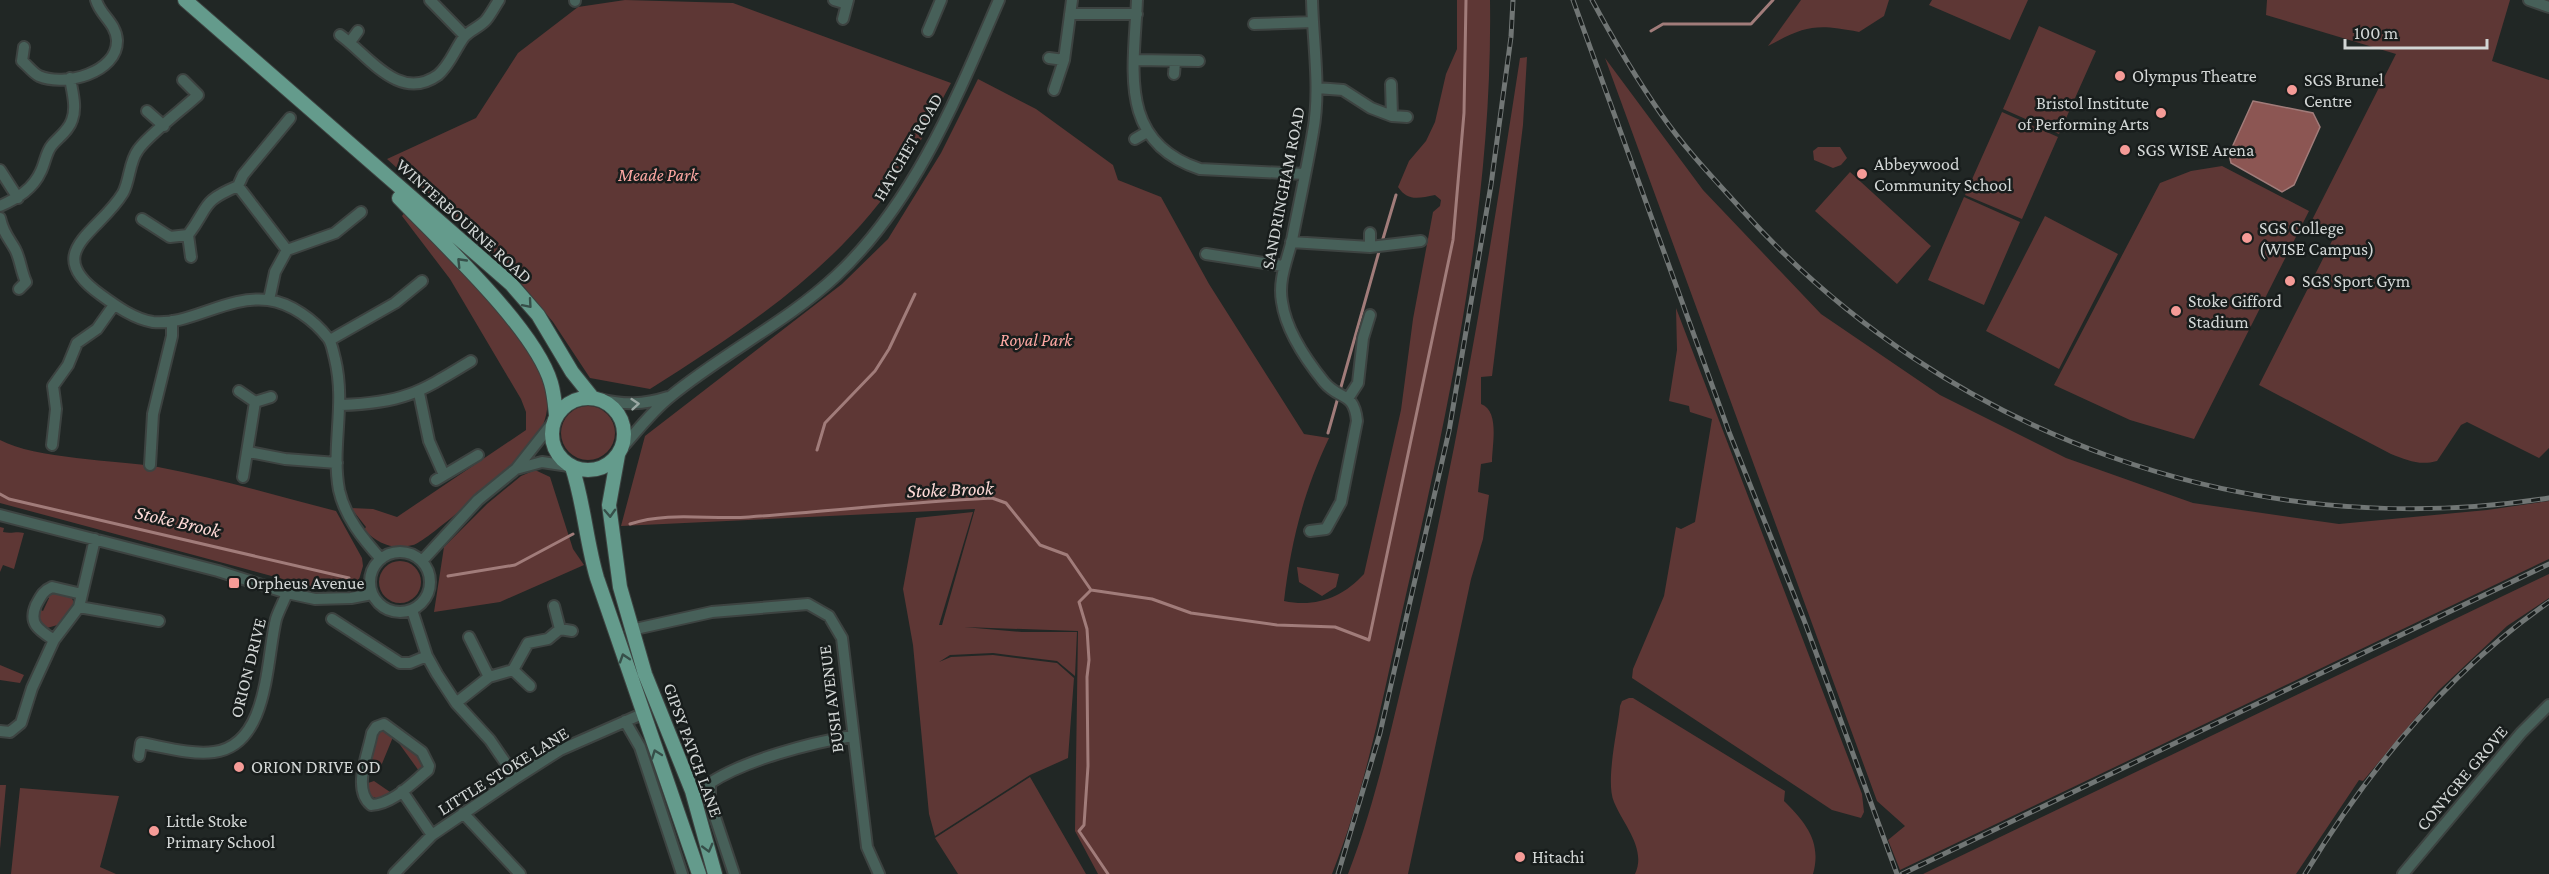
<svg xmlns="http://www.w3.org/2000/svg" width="2549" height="874" font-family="'Crimson Pro',serif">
<rect width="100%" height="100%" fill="#212725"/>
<path fill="#5e3735" d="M625,0L733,3L951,83C936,111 922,141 905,167C842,265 747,328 650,389L590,378L553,322L510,270L387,159L476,118L518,53L578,7Z
M1457,0H1490C1493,202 1450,403 1405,599C1384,690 1367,786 1332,874H1098L1075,831L1078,631L964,627L1022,632H1077L1075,676L1057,661L993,653L950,655L939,662L951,657L993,655L1057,663L1074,678L1068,758L1030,775L935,836L929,814L913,645L903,589L916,518L973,512L939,625H942L975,509L621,526L645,436L842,284L888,239L941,153L978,79L1036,109L1113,165L1118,180L1161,197L1209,284L1304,434L1329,438C1303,493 1291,542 1284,601C1316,608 1343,597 1364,574L1401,410L1413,319L1433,212L1440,206L1441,200L1435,195C1419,198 1408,202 1398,187L1409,161L1426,141L1435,122L1446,74L1457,49Z
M1801,0H1889L1884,16L1859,32C1816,24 1807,25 1768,46Z
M1932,0H2028L2010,40L1929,5Z
M2267,0H2510L2492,61L2549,80V448L2539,458L2467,422L2461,425L2437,461C2419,466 2407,460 2391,454L2259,385L2336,233L2312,220L2396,54L2266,15Z
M2039,26L2096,51L2059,134L2003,109Z
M1527,57L1523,125L1492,376L1481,377V404C1500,411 1492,445 1492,462L1481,464L1478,492L1489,495L1483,539L1471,579L1408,874H1348C1377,799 1393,720 1412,642C1458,449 1490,254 1520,58Z
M1605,58L1703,190L1821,314L1940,395L2066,458L2193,503L2339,524L2487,510L2549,501V559L1900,870L1888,840L1905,826L1877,801Z
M2002,112L2058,137L2022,219L1965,195Z
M1818,147H1840L1847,158L1841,165L1833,168L1814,160L1813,151Z
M2222,166L2309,211L2194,439L2130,420L2054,385L2160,183L2191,171Z
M1850,172L1931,246L1897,284L1815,211Z
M1964,197L2020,222L1984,305L1928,280Z
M405,212C446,255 541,339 547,399C549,414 542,430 534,442C524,456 426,543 413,545C392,550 379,544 364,530L366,527L351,508L373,509L397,517L526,430V412L521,399L450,279L402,216Z
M2045,216L2118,254L2059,369L1986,331Z
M1676,308L1862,794L1864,812L1861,818L1832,810L1632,678L1633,669L1664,596L1676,527L1681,529L1695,522L1712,419L1690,412L1689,406L1669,401L1677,350Z
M561 433a27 27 0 1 1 54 0a27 27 0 1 1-54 0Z
M0,440C35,459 116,460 158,467C218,478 277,496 336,511L362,558L363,566L358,583L351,587L316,588L0,503Z
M535,470L550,477L573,549L584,565L500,602L434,612L444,547L487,504L521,476Z
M0,527L4,528L3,532C12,534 16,531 24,533L14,569L3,565L0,572Z
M379 582a21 21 0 1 1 42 0a21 21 0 1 1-42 0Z
M1297,567L1339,574L1336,587L1322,596L1299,582Z
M2549,574V598L2507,626L2438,691L2363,781L2359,780L2296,874H1923Z
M49,591L71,596L74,603L61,624L47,628L41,625L36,613L39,609L43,611L49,598L45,596Z
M0,665L24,675L20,683L0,680Z
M1629,698H1633L1785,791L1784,801C1806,823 1822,842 1813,874H1635C1647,849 1623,824 1614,802C1605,781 1618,729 1620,706L1622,701Z
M387,728L393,737L379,771L374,773L370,765L375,735Z
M403,740L423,756L425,765L419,771L398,742Z
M1030,777L1086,874H958L935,838Z
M374,781L390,792L379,799L370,796L368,783Z
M0,785H6L0,849Z
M20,788L119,796L100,867L116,874H11Z"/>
<path fill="#8c5653" stroke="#a17c7a" stroke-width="1.5" d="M2253,101L2313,113L2320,127L2294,185L2282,192L2231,163L2229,154Z"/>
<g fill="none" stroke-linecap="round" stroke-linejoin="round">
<path stroke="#a17c7a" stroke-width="3" d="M1651,31L1663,24H1751L1773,0
M1382,242L1396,195
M1328,433L1380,248
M817,450L825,423L875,371L889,349L915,294
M0,494L9,499L349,578
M630,524C668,511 710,520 749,517C830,511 911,502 992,498L1006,503L1040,545L1067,555L1091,590L1152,599L1191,613L1277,625L1335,627L1369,640L1453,240L1464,113L1466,0
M448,576L515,565L573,534
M1091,590L1079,602L1087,629L1089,660L1087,677L1088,766L1084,825L1079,831L1108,874"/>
<g stroke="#3d4341" stroke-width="14">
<path id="minor" d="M430,0L465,36
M834,0L847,4
M1137,0C1134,69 1117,142 1200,169L1305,174
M2529,0L2549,7
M575,1V0
M1070,14H1137
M843,19L848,0
M1254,24L1313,22
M928,31L941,0
M340,35C368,55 399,103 438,75C450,65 455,49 464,37C470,30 480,27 486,20C491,14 495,6 499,0
M350,42L358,31
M24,47L22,61C27,65 33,73 39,76C64,87 118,73 117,40C116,23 100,15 96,0
M1049,58L1064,60
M1135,60L1199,61
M1174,74L1175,62
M183,80L198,95C184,108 147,136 138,150C129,162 130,180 123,193C99,233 40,252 101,295C116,306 134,319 153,322C189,326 227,295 268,300C291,303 314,320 328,338C332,343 333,352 335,359C346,405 331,446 339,490C345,517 363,539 381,559
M1317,88L1343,90L1371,108L1392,116L1391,84
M1054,90L1064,60L1072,0
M147,111L164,126
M1392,116L1407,117
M1135,139L1147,132
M0,170L18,198
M0,206C18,198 33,189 41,171C45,163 46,152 52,145C59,137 69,130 72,120C77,107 72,91 70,78
M0,218C3,232 8,237 15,249C20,258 21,271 26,282L19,289
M142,219L170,237L188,235
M1291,242L1370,247L1421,241
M1370,247V233
M287,250L335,233L361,212
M1206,254L1283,266
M191,257L188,235C210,206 200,202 238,186
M269,300L275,272L287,250L238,186L243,175L290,118
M330,340L395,303L422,281
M239,391L255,402
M419,393L429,441L444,475
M1349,397L1358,383L1363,338L1370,315
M599,399C624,405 643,405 668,397
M341,405C404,403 420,392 471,361
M52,445L56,409L53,386L68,365L77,343L97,329L114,305
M621,449C637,431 652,411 671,396C722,354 788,321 836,276C915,202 957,97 999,0
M249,452L285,459L337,463
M150,465L153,414L172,336V321
M516,469L542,462L569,466
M243,477L255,402L271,397
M436,480L478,455
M0,515L218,571L287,593L315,599L351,598L372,594
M1310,531L1326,529L1341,502L1357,421C1354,391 1340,401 1324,382C1307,361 1286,330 1282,302C1278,280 1287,261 1292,240C1299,204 1307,168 1313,132C1321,89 1313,43 1312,0
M370 582a30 30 0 1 1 60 0a30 30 0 1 1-60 0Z
M422,561L478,500L516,469L554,421
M79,607L159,621
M412,610L427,656L437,674L456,703L490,740L516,778
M332,619L400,663H410L427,656
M560,629L572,631
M631,630L712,612L808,604L829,616L842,638L867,847L879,874
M469,637L489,677
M54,640C39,630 28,624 36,605C41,596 43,591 52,587L82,594
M513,670L530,686
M456,703L489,677L513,670L528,643L548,639L560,629L554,606
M625,721L640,747L682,874
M384,724L422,752L429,766L428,770C412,783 393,804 371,805C352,789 368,755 372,733L376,727Z
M0,731L10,732L21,723L32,688L54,640L79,607L95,539
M139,756L141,743C164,747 191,755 214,752C269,745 266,660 276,619C279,610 284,601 287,593
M402,791L432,835
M463,813L520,874
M394,874L432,835L516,778L560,750L642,714
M734,874L710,802V783C745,760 810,743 852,736
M2403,874L2521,733L2549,705"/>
</g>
<g stroke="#3d4341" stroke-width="16">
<path id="major" d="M185,0L511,284L538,315L572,372L592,397
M399,198C440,241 535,328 551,383C554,393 555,405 556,415
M552 434a36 36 0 1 1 72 0a36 36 0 1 1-72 0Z
M618,455L609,505L620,587L645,674L692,791L715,874
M572,467C584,503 586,541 597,578L699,874"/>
</g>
<use href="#minor" stroke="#476059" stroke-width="10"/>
<use href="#major" stroke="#649b8c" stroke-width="14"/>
<g stroke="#717675" stroke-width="5">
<path id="rail" d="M1573,0L1729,432L1804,620L1897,874
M1592,0C1613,39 1636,78 1661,114C1685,149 1715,180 1743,211C1946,436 2250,545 2549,498
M1338,874L1380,733L1449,431L1491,185L1511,37L1513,0
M1902,874L2549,564
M2305,874C2368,770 2448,672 2549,602"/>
</g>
<use href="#rail" stroke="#181d1c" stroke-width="3" stroke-dasharray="9" stroke-linecap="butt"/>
</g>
<defs><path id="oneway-chevron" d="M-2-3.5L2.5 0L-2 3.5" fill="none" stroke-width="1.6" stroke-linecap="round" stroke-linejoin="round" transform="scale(1.5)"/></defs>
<g stroke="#364f49">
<use href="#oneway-chevron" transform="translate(461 262) rotate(-134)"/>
<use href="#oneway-chevron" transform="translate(528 304) rotate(49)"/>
<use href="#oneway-chevron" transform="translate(610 513) rotate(87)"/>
<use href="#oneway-chevron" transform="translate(624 658) rotate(-108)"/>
<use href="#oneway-chevron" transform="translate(656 754) rotate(-110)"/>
<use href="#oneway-chevron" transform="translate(708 848) rotate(75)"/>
</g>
<use stroke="#9aa7a3" href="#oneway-chevron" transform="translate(635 404) rotate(-5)"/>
<g fill="#f59b97" stroke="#181d1c" stroke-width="2">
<circle cx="2120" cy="76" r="6"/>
<circle cx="2292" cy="90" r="6"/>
<circle cx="2161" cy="113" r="6"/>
<circle cx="2125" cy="150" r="6"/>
<circle cx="1862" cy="174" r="6"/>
<circle cx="2247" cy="238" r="6"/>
<circle cx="2290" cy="281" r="6"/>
<circle cx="2176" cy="311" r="6"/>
<rect x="228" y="577" width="12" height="12" rx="3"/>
<circle cx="239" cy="767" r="6"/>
<circle cx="154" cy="831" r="6"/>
<circle cx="1520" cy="857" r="6"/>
</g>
<g text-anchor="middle" stroke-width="5" stroke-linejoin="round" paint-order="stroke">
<g font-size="18" fill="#d2d6d5" stroke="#181d1c" text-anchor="start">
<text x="2132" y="82">Olympus Theatre</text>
<text x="2304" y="86">SGS Brunel<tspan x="2304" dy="21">Centre</tspan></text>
<text x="2149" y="109" text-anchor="end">Bristol Institute<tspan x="2149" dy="21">of Performing Arts</tspan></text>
<text x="2137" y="156">SGS WISE Arena</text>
<text x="1874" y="170">Abbeywood<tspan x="1874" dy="21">Community School</tspan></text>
<text x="2259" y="234">SGS College<tspan x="2259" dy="21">(WISE Campus)</tspan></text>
<text x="2302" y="287">SGS Sport Gym</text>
<text x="2188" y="307">Stoke Gifford<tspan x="2188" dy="21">Stadium</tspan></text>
<text x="246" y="589">Orpheus Avenue</text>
<text x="251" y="773">ORION DRIVE OD</text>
<text x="166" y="827">Little Stoke<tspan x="166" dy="21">Primary School</tspan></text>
<text x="1532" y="863">Hitachi</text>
</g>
<g font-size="18" fill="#d2d6d5" stroke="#181d1c">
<text transform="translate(908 147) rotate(-60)" y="6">HATCHET ROAD</text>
<text transform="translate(1283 188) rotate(-79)" y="6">SANDRINGHAM ROAD</text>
<text transform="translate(464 221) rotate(42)" y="6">WINTERBOURNE ROAD</text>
<text transform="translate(248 668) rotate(-76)" y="6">ORION DRIVE</text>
<text transform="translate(831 699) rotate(-97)" y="6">BUSH AVENUE</text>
<text transform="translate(693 750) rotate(70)" y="6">GIPSY PATCH LANE</text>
<text transform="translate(503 771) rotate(-32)" y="6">LITTLE STOKE LANE</text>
<text transform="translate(2462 778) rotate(-50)" y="6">CONYGRE GROVE</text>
</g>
<g font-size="18" font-style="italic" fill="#fea8a3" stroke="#181d1c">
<text x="658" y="181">Meade Park</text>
<text x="1036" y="346">Royal Park</text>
</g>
<g font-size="20" font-style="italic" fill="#fedad7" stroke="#181d1c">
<text transform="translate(950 489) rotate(-2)" y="7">Stoke Brook</text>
<text transform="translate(178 521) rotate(13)" y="7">Stoke Brook</text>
</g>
</g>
<path d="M2345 39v9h142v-9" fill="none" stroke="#d2d6d5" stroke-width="3"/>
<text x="2354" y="39" font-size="18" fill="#d2d6d5" stroke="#181d1c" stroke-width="4.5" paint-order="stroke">100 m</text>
</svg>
